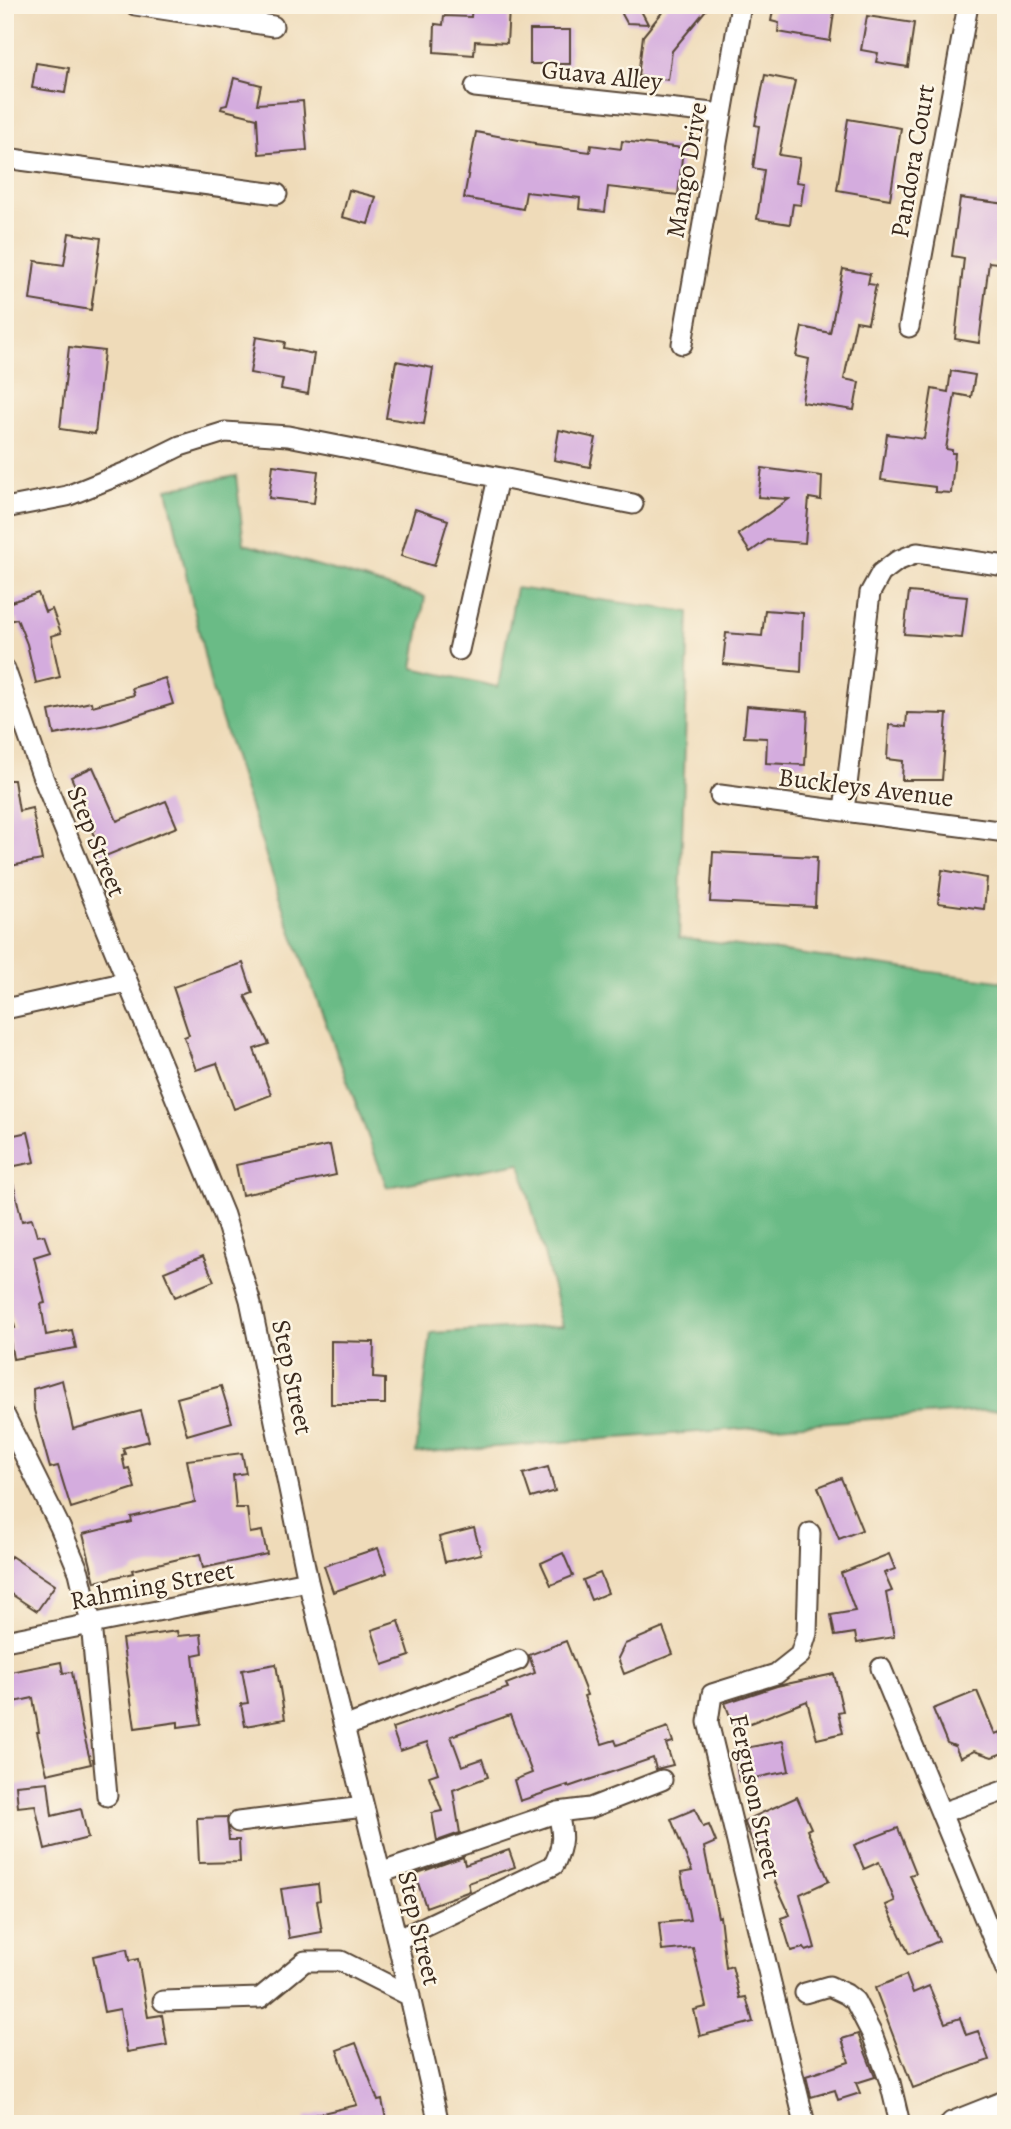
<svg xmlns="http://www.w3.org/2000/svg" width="1011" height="2129" font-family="Alegreya,serif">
<rect width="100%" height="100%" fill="#fcf5e5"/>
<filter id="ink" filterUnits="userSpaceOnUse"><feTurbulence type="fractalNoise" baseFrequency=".0143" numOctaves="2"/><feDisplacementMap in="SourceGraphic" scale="14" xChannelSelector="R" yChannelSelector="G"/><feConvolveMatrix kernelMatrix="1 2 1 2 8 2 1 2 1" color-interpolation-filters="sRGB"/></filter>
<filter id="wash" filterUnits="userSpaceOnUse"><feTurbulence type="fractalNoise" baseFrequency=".00686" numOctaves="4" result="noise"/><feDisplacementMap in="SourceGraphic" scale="28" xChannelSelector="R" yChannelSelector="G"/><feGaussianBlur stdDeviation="1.57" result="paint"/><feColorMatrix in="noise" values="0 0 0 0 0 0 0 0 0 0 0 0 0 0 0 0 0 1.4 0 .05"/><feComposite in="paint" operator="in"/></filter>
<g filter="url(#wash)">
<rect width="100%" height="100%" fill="#efdbb9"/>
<path fill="#6abb86" stroke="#527252" stroke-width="2" d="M236,476L244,544L425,597L413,668L498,687L516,588L689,612L679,938L1006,982V1409L416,1453L431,1333L563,1326L520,1163L387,1187L285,914L212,690L167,489Z"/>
<g id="blocks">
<path fill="#d4acde" d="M627,5H638L648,24L627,23L622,14Z
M668,5H710L672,51L668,80L638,76L643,36Z
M774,5H835L830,41L778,32L779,23L771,21Z
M472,6L509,9L507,43L475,41L474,55L434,52L435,24L443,25L444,16L471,17Z
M867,16L914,23L908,67L876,62L878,53L861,50Z
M530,30H570V64H530Z
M36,63L69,68L65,93L32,88Z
M765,75L795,81L779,155L800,158L796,182L804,183L801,205L793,204L790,224L757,219L764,170L753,168L759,126L755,125Z
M234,78L261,85L257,104L303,101L307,150L259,154L257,118L221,109L222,106L227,105Z
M848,119L901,128L890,199L837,190Z
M476,132L535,143V145L590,152L591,145L621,149L622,141L683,148L678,195L608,187L605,212L579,209L580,198L526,192L523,209L464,198Z
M349,190L376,197L368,224L342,217Z
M960,198L1006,204V264L989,262L979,343L955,339L964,258L952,256Z
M69,233L101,238L91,310L30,300L35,261L64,265Z
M843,269L870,274L868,284L876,285L868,323L856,321L844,379L859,382L854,410L802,402L809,359L796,356L802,327L830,333Z
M256,337L285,342L284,348L314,354L308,394L281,389L283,379L250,373Z
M69,347L104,351L95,434L60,429Z
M396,361L433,368L424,424L386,418Z
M951,371L975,375L971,397L955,394L946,449L952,450V453H955L951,493L935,492V487L881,480L887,434L924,439L932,389L948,392Z
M559,430L596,438L590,467L554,460Z
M273,465L318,471L314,503L269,498Z
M762,468L822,476L821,500L809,498L805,543L767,540L750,552L738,534L789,499L758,497Z
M415,509L448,520L434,566L401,556Z
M909,592L967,597L962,638L904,634Z
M38,593L45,612L52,609L61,633L51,636L60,677L36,683L27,644L17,619L5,622V604Z
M765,610L803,613L801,672L723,664L726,633L762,636Z
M165,678L173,704L106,725L54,735L49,711L91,702L92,706L134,695L132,688Z
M747,706L808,711L805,765L766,763L767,738L744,737Z
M907,713L947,714L942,780H902L903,761L887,759L889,725L906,727Z
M93,767L117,821L166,801L177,827L103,857L92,831L95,830L71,777Z
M5,780H14L19,811L32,808L42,860L5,867Z
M713,852L817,857L815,907L710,902Z
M942,870L987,878L984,909L938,903Z
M243,963L253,993L245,996L269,1044L254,1049L271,1095L234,1109L217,1063L196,1070L184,1037L189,1035L173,987Z
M28,1132L35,1162L5,1168V1137Z
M330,1145L336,1175L242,1195L236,1165Z
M12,1179L22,1221L32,1219L37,1236L44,1235L50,1252L34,1257L45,1303L41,1304L46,1335L72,1330L76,1348L13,1359L8,1329L15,1328L5,1288V1180Z
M203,1256L214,1281L175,1297L164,1272Z
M331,1341L374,1342L373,1378L385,1379V1404H331Z
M62,1380L73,1429L141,1411L149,1441L123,1448L125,1454L122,1455L125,1469L129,1468L135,1488L71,1508L58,1466L50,1468L34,1410L33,1389Z
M221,1386L232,1422L187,1435L177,1398Z
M242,1453L246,1473L233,1475L236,1508H247L250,1533L262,1531L267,1554L203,1568L200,1554L132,1570L133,1573L95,1582L83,1534L132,1522L131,1517L195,1502L187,1460Z
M548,1467L555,1491L531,1498L523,1474Z
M841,1478L862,1530L839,1539L818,1487Z
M474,1528L481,1554L445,1562L439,1537Z
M378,1548L387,1573L333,1592L324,1566Z
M563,1553L573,1576L551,1585L541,1563Z
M889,1554L895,1569L884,1573L892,1591L886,1593L894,1637L857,1643L855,1633L835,1636L831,1615L855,1611L841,1573Z
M11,1556L55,1585L37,1611L5,1590V1565Z
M600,1573L608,1593L591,1600L583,1580Z
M399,1621L410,1656L383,1665L372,1630Z
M663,1628L673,1654L624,1674L618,1658L625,1644Z
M177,1631L178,1636L201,1634L203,1653L193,1655L201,1724L178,1727V1722L135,1728L122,1639Z
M566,1641L587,1695L584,1696L602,1744L615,1740L617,1745L668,1727L673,1742L666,1744L673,1765L656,1769L653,1758L568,1787V1785L520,1801L514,1780L532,1773L510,1715L451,1736L462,1766L482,1759L488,1777L453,1790L460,1833L437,1841L432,1813L442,1811L429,1776L438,1773L427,1742L400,1751L392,1728L508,1688L506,1684L535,1673L529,1655Z
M61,1662L63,1673L72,1672L81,1723L91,1764L47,1774L37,1732H39L33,1698L5,1704V1673Z
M276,1664L285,1719L245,1726L241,1704L248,1703L242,1670Z
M834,1674L843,1711L838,1712L843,1733L817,1739L807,1701L735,1729L725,1703L777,1686Z
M977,1691L995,1734L1000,1732L1006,1744V1752L992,1757L974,1751L960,1758L955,1746L947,1743L933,1709Z
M783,1741L789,1771L739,1781L734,1750Z
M48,1782L52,1816L81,1809L88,1838L45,1849L35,1805L18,1807L16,1785Z
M797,1797L811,1828L807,1830L829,1881L800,1894L815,1948L806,1951L804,1948L791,1951L781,1918L790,1915L761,1851L757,1853L744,1821Z
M695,1809L703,1827L709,1825L716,1842L704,1847L718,1917L720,1916L726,1968L732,1966L740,1998L746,1997L753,2022L700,2036L694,2010L706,2007L693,1948L662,1951L659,1923L690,1920L681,1873L692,1871L671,1819Z
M227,1817L229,1840H239L240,1862L199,1863L197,1818Z
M898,1828L916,1873L910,1875L939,1941L909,1954L886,1905L895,1901L879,1862L864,1869L854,1845Z
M509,1850L515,1867L468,1883L470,1891L426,1907L415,1874L463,1857L465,1865Z
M318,1884L320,1900L317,1901L322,1932L289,1938L281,1889Z
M127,1949L129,1961L138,1959L148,2017L162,2015L167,2045L127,2052L120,2009L104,2012L93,1956Z
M906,1975L913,1993L929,1986L945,2023L960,2018L966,2035L978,2031L989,2060L913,2088L875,1988Z
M858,2034L875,2077L856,2083L860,2093L838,2100L835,2090L811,2097L806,2076L849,2062L842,2039Z
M356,2043L378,2101L382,2100L387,2124H306L305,2117L357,2105L337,2050Z"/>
</g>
</g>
<g filter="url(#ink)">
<use href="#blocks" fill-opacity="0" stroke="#564535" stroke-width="2"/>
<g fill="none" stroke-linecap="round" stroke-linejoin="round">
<g stroke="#564535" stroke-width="23">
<path id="minor" d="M135,5L273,26
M475,87L722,114
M5,158L277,194
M909,327L968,5
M682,344L741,5
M5,508L67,496L129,471L180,446L225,432L288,436L633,504
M459,650L498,478
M5,669L42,775L224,1215L250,1300L308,1581L397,1940L439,2124
M720,795L1006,832
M844,810L870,593L881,573L897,561L917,553L1006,566
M5,1009L127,982
M5,1416L60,1527L79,1572L91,1623L107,1796
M5,1641L308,1581
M881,1668L1006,1970
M344,1727L518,1660
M941,1813L1006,1790
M238,1822L364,1807
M380,1873L558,1812L590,1808L662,1780
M397,1940L554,1865C564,1843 563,1835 558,1812
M805,1993L829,1986L846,1994L855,2001L872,2034L890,2082L900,2124
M163,2001L260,1998L305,1961H341L410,1996
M805,2124L708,1722L712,1694L776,1674L800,1655L807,1633L810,1533"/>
</g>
<g stroke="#564535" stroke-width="28">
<path id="major" d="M953,2124L1006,2103"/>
</g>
<use href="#minor" stroke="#fff" stroke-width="19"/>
<use href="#major" stroke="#fff" stroke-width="24"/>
</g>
</g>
<g text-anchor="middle" stroke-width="5" stroke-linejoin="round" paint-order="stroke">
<g font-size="26" fill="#3b2a1e" stroke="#fcf5e5">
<text transform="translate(602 75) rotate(6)" y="9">Guava Alley</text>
<text transform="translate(912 161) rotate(-80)" y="9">Pandora Court</text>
<text transform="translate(686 170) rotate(-80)" y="9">Mango Drive</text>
<text transform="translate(866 787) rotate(7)" y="9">Buckleys Avenue</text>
<text transform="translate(97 841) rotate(68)" y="9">Step Street</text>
<text transform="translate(293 1377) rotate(78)" y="9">Step Street</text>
<text transform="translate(152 1585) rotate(-11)" y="9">Rahming Street</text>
<text transform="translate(756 1796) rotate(78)" y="9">Ferguson Street</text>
<text transform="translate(420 1928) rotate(77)" y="9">Step Street</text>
</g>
</g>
<rect width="1011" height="2129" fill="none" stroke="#fcf5e5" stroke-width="28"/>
</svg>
